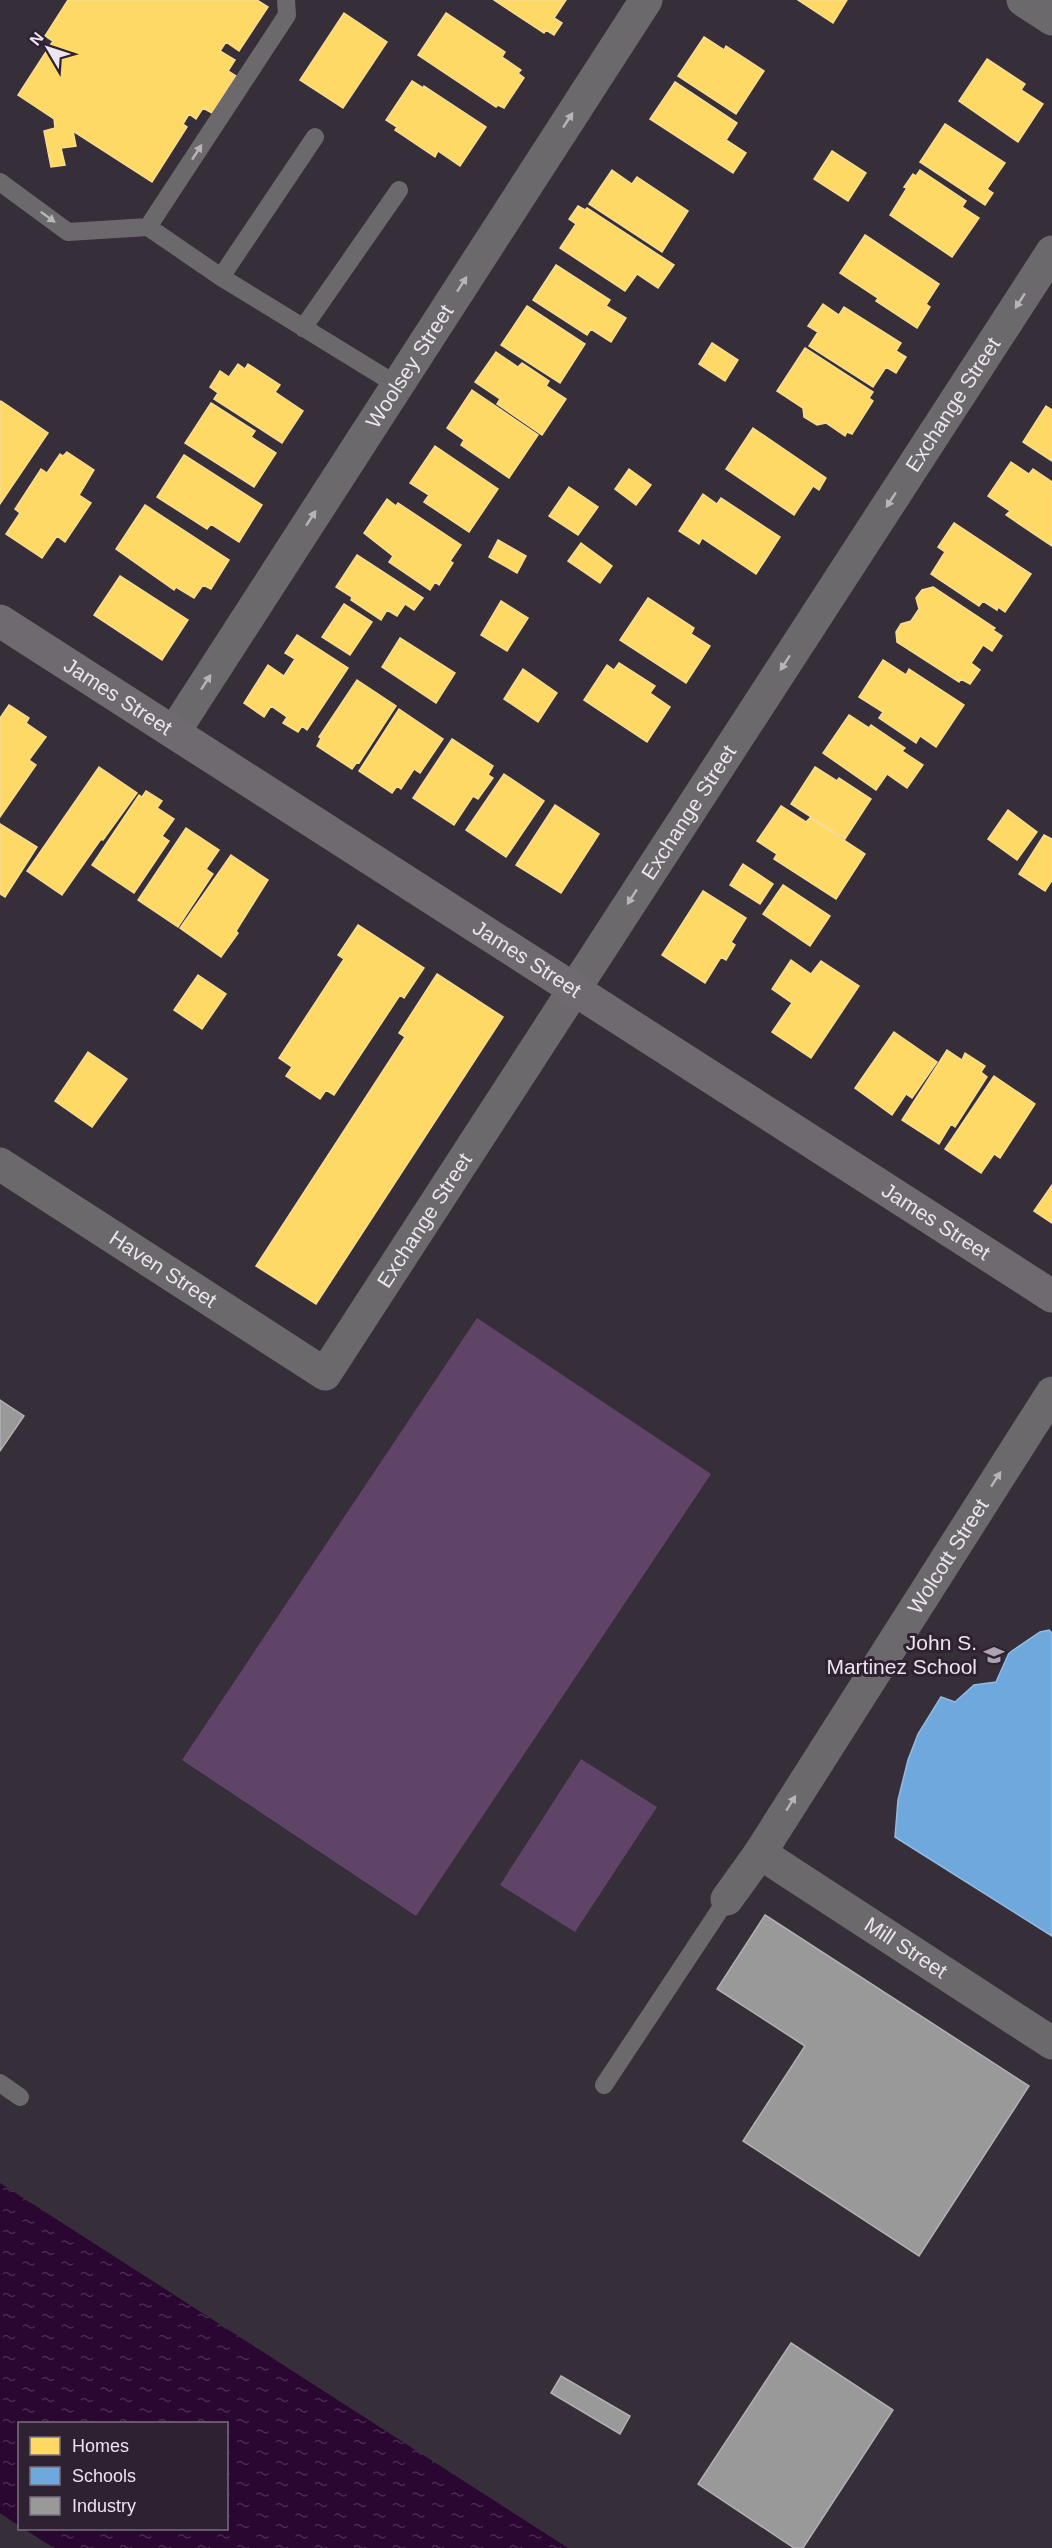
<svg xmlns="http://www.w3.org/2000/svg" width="1052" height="2548" font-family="Arial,sans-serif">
<defs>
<pattern id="water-ripples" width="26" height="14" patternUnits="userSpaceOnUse" patternTransform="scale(1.5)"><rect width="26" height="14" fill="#290731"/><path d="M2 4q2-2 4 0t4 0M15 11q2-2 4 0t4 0" fill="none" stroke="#482b4f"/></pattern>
</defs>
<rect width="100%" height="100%" fill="#362e38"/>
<path fill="#604467" d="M477,1318L711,1474L416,1916L182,1760Z
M581,1759L657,1807L575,1932L500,1885Z"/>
<path fill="url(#water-ripples)" d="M0,2183L568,2548H54L24,2529L226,2528V2424H20L19,2526L0,2513Z"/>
<path fill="#ffd966" stroke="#f9dc8f" stroke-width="1.5" d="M68,0H257L268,7L239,51L226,42L220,51L235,60L228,71L236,76L212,113L203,108L196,119L189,114L183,124L187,127L152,182L73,131L76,146L61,148L65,165L51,167L44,131L55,128L54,119L18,95L53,41L45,36Z
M494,0H566L554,18L562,23L554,35L546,30L544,33Z
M798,0H847L833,23Z
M344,13L387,42L343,108L300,80Z
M446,13L505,52L502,57L521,70L518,73L524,78L504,108L498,105L496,107L418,55Z
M704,37L724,50L726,46L764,71L736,114L678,76Z
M987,59L1025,84L1021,90L1043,104L1018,142L959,101Z
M412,81L423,88L424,86L486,127L460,166L438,151L435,157L395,130L397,127L386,120Z
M675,82L737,123L726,140L746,153L733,173L650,119Z
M945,124L1005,163L987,189L993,193L985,205L920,162Z
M832,151L866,173L848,201L814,179Z
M612,170L632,184L637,177L688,211L662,252L589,204Z
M920,170L966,201L962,207L979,218L952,257L890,215L907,188L904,187L913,174L916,176Z
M578,206L585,210L587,208L674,265L658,288L637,274L625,291L560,248L576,224L569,219Z
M865,235L939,284L926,304L930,307L917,328L876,301L878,298L840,273Z
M556,265L610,300L606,306L626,318L611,342L591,329L587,335L533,300Z
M823,304L839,315L844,307L901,343L896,351L906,357L896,373L886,367L873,387L809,346L818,332L808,326Z
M527,306L585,344L560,383L501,345Z
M712,343L738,360L725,381L699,364Z
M805,348L873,392L869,398L873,401L852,434L847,432L845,436L826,423L817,425L804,417L803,408L777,391Z
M496,352L518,367L522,363L549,381L546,386L566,399L542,435L497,404L500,399L475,382Z
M238,364L245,369L248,364L280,385L275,392L303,411L282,443L214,399L218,393L210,387L220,371L229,377Z
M472,390L538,435L509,478L461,445L464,440L447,428Z
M1,401L48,433L0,504V402Z
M211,403L255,431L251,437L276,453L254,487L185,443Z
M1046,406L1052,410V461L1023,442Z
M753,428L826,478L819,490L813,486L794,515L726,469Z
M435,446L498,489L469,532L424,502L429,495L410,483Z
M67,452L94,470L79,495L91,503L65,542L57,536L42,558L6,534L20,513L15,509L41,469L47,473L60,454L63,456Z
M184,455L262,505L239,542L211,524L207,529L157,497Z
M1011,462L1029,474L1033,469L1052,482V546L1006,515L1010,511L988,496Z
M629,469L651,485L636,505L615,489Z
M569,487L598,507L578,535L549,516Z
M703,494L717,504L721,498L780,537L756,574L702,538L699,544L679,531Z
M387,499L396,506L398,503L461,545L450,561L453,563L439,585L435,582L430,590L389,562L393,556L364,533Z
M145,505L229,560L211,589L203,585L194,598L176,587L174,590L116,549Z
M954,523L1031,574L1005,612L998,607L997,610L983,601L979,606L931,574L945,552L938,547Z
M498,540L526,556L517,573L489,557Z
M581,543L612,566L600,583L568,561Z
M357,555L423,598L414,610L405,604L397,616L387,610L381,620L351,600L352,597L336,587Z
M120,576L188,620L162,660L94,615Z
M933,587L995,628L993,630L1002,636L992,651L983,645L971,663L980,670L970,684L961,679L959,682L897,642L896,632L901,624L911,621L919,609L916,598L922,590Z
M648,598L694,628L691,634L710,646L686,683L620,640Z
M501,601L528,618L507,651L481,635Z
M344,604L372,622L350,655L322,637Z
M297,635L348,668L307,730L302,726L298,732L283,723L287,717L271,706L264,717L244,703L268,665L284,676L295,659L285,653Z
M400,638L455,673L436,703L382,667Z
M883,660L906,675L909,669L964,705L936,747L920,736L916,743L879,718L883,712L859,697Z
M619,663L655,686L650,693L670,707L647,742L584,700L607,665L614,670Z
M523,669L557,693L538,722L504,699Z
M357,680L396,706L359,763L357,762L352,769L317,746L321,738L319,737Z
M9,705L29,718L26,723L46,737L29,760L36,765L0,817V718Z
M399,709L443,739L420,773L414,769L401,789L397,786L392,793L359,771Z
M849,715L869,728L871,725L905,748L902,751L923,765L907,788L887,774L876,790L823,753Z
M452,739L493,766L488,775L493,778L478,799L473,796L454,825L413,798Z
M99,767L137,793L103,840L101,839L62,895L27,871Z
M815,767L837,781L839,778L871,799L845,839L791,804Z
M504,774L544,801L506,857L466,830Z
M146,791L162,801L157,808L174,819L162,836L169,841L134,893L92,865L139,795L142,797Z
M555,805L599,834L561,893L516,865Z
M781,806L806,822L810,818L865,854L836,899L774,859L777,854L757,841Z
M1008,810L1037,832L1017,860L988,839Z
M0,824L37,847L5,897L0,894Z
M186,828L219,850L206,869L213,874L178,927L138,900Z
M1044,835L1052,839V880L1045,891L1019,874Z
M231,855L268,880L236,931L238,933L221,957L180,928Z
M743,864L773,884L760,904L730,885Z
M783,885L830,916L810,946L763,914Z
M703,891L746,918L731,942L735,945L726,960L721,957L705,983L662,955Z
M358,925L424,968L404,998L400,995L334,1095L326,1090L320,1099L286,1076L292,1067L279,1058L344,959L338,955Z
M791,960L811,974L821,961L859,986L811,1058L772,1032L792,1003L772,989Z
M437,974L503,1017L316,1304L256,1266L405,1037L399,1033Z
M198,975L226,994L202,1029L174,1010Z
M894,1032L937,1062L912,1098L906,1094L892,1115L855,1088Z
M947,1050L962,1060L965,1053L985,1066L981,1072L987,1077L955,1127L951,1124L939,1144L902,1120Z
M88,1052L127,1079L92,1127L55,1101Z
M994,1076L1035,1104L1000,1158L994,1154L981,1173L945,1149Z
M1052,1185V1223L1034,1211Z"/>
<path fill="#6fa8dc" stroke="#94bae1" stroke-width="1.5" d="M1049,1630L1052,1633V1936L895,1837L898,1800L908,1760L918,1734L941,1697L955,1702L974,1685L996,1682L1009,1653L1040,1632Z"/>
<path fill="#999" stroke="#b2b0b2" stroke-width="1.5" d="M0,1400L24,1416L0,1451Z
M765,1915L1029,2086L919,2256L743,2141L805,2046L717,1989Z
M791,2343L893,2410L803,2548H794L698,2484Z
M561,2376L630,2416L620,2434L551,2393Z"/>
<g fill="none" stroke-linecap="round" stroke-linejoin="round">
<path stroke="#6c696c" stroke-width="18" d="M0,182L68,232L148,227L287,15L286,0
M148,227L221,277L397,385
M221,277L315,137
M303,328L399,190
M0,2083L20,2097
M604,2085L727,1899"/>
<g stroke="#6c696c" stroke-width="33">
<path d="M1023,0L1052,19"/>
<path id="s1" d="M174,732L646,0"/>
<path id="s2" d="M0,1164L325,1374L1052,252"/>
<path id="s3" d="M760,1853L1052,2043"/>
<path id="s4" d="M727,1899L760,1853L1052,1393"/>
</g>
<path stroke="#6e6a6f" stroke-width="33" id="s5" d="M0,621L1052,1296"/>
</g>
<defs><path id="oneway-solid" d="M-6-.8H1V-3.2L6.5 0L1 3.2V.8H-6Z" transform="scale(1.5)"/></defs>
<g fill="#b9b3ba">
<use href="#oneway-solid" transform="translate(568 120) rotate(-57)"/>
<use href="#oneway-solid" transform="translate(197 152) rotate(-57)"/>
<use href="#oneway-solid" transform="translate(48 217) rotate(36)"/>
<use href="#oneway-solid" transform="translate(462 284) rotate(-57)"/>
<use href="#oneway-solid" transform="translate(1020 301) rotate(123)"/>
<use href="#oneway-solid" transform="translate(891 500) rotate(123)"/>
<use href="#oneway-solid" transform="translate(311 518) rotate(-57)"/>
<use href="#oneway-solid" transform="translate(785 663) rotate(123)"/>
<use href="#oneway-solid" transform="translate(206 682) rotate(-57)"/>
<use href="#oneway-solid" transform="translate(632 897) rotate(123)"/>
<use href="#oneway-solid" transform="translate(996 1479) rotate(-57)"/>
<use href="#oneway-solid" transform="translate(791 1803) rotate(-58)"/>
</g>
<defs>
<g id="school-bare" transform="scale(1.62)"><path d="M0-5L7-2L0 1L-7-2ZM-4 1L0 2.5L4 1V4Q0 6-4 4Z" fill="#aca4ae" stroke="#2e2131" stroke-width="2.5" paint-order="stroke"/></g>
</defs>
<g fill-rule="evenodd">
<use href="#school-bare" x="994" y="1655"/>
</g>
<g text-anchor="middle" stroke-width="6" stroke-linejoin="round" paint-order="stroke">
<g font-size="21" fill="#ece4ee" stroke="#2e2131">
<text dy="7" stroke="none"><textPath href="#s1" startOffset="435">Woolsey Street</textPath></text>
<text dy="7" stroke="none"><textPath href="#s2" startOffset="1542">Exchange Street</textPath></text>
<text dy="7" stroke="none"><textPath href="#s5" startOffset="140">James Street</textPath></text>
<text dy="7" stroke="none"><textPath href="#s2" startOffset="1056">Exchange Street</textPath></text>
<text dy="7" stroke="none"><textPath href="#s5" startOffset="626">James Street</textPath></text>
<text dy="7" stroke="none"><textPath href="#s2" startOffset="570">Exchange Street</textPath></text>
<text dy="7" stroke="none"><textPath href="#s5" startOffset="1112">James Street</textPath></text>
<text dy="7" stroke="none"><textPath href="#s2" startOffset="194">Haven Street</textPath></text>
<text dy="7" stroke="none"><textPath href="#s4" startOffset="408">Wolcott Street</textPath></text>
<text dy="7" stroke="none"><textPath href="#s3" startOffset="174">Mill Street</textPath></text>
</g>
<g font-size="21" fill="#ece4ee" stroke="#2e2131" text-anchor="end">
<text x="977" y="1650">John S.<tspan x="977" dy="24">Martinez School</tspan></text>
</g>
</g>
<rect x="18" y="2422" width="210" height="108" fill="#2e2131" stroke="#7a6f7d" stroke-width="1.5"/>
<rect x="30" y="2437" width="30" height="18" fill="#ffd966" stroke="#7a6f7d" stroke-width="1.5"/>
<text x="72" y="2452" font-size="18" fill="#ece4ee">Homes</text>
<rect x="30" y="2467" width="30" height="18" fill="#6fa8dc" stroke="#7a6f7d" stroke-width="1.5"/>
<text x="72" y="2482" font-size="18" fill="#ece4ee">Schools</text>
<rect x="30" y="2497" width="30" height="18" fill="#999999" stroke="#7a6f7d" stroke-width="1.5"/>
<text x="72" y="2512" font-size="18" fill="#ece4ee">Industry</text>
<g transform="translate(48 48) rotate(309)" stroke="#2e2131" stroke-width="4.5" paint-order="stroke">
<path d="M0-4.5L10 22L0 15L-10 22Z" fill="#ece4ee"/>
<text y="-9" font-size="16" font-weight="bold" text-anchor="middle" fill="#ece4ee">N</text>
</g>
</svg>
